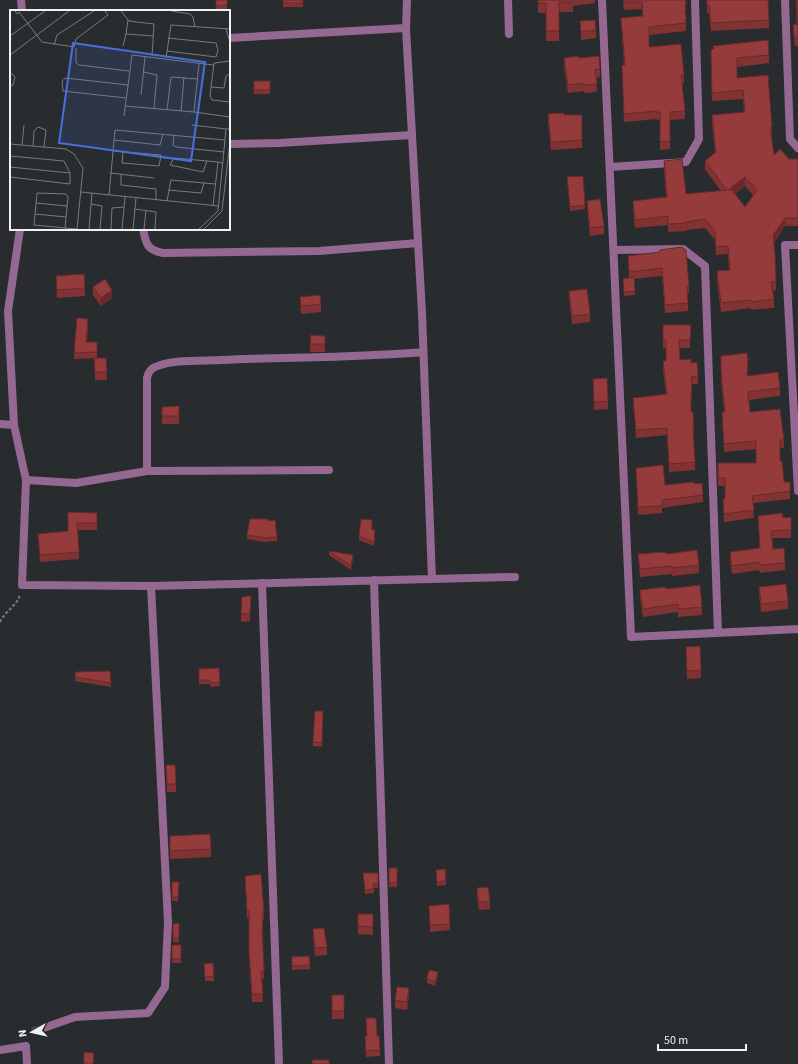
<svg xmlns="http://www.w3.org/2000/svg" width="798" height="1064" font-family="'Source Sans 3',sans-serif">
<rect width="100%" height="100%" fill="#282c2f"/>
<g fill="none" stroke-linecap="round" stroke-linejoin="round">
<path stroke="#7a7d80" stroke-width="2" stroke-dasharray="3 2" stroke-linecap="butt" d="M0,622C5,611 18,605 20,594"/>
<path stroke="#956891" stroke-width="8" d="M21,0L22,11
M508,0L509,34
M602,0L631,637L798,629
M785,0L790,139L798,148
M406,28L407,0
M229,38L406,28L422,313L432,579
M229,144L279,143L412,135
M610,167L686,162L699,139L695,0
M20,229L8,311L14,425L26,480L22,585L151,586L515,577
M143,229C146,244 147,250 163,253L319,251L418,243
M798,245H785L798,491
M614,250L683,249L705,266L718,633
M0,424L14,425
M147,471V378C148,373 150,369 155,367C172,359 203,361 222,360C289,357 356,358 423,352
M26,480L76,483L147,471L329,470
M374,580L389,1064
M262,583L279,1064
M35,1031L75,1017L148,1013L165,987L168,922L151,586
M0,1050L26,1046L27,1064"/>
</g>
<path fill="#813334" fill-rule="evenodd" d="M216,0H227V9L216,10Z
M283,0H303V7H283Z
M538,0H595V3L573,6V12H559V41H546V13H538Z
M623,0H686L685,14H686V31L649,35V47L684,75V83H682L685,111V119L670,120V149L660,150V120H657V119L624,122L622,65H624L621,18L642,16V9L624,10Z
M707,0H768L769,28L711,31L709,13H707Z
M796,0H798V46H795L793,32V25L797,24Z
M580,21L596,30V38L581,40Z
M713,46L769,55V63L737,67V78L772,127V135L771,136L774,155L789,159H798V226H785L774,243L775,253L776,290L773,291L774,299V308L751,310V308L721,312L717,280V271L729,270L728,254L716,255L715,240L705,228L686,230V231L668,232V225L635,228L633,210V201L666,197L664,169V161L686,194L721,191L705,169V161L715,153L712,124V115L744,112L743,99L712,101L711,58L713,49ZM745,186L753,195L745,207L735,194Z
M229,56H230L231,95H229Z
M564,58H579L600,69V77L596,78L597,92L584,93V91L568,93L564,66Z
M254,81H270V94H254Z
M548,114L582,115V148L551,150L548,122Z
M567,177L585,205V209L570,211Z
M587,201L604,226V234L590,236L587,209Z
M660,252L689,285V293L688,294V311L665,313L662,276L634,279L635,295L624,296L623,279L629,278L628,264V256Z
M56,276L85,288V296L57,298Z
M93,287L112,298L101,306L93,295Z
M569,291L590,314V322L572,324L569,299Z
M300,297L321,304V312L301,314Z
M88,325L87,342H97V358L74,359V353Z
M663,325H691L690,348H680V360L691,363L698,376V384H692V399H691V412L694,426V434H693L694,447L695,462V470L669,472L667,435L636,438L633,398L666,395L663,369V361H666V348H663Z
M310,344H325V352H310Z
M721,356L748,376L780,388V396L749,400L750,412L784,440V448H780V461L784,482L790,490V499L753,503L754,518L724,522L723,499H725V486H718V463H756V449L724,452L722,420V412H724L721,379Z
M94,358H106L107,380H95Z
M593,379L608,401V409L594,410Z
M179,406V424H162V407Z
M636,468L665,485L694,484L703,495V502L662,508V513L638,515Z
M68,512L97,513V530H78L79,559L40,562L38,534L68,531Z
M758,516L791,530V538H772L773,549L785,563V570L760,573L759,570L732,574L730,560V552L760,548Z
M268,521L277,537V541L265,542L247,539V535Z
M372,530L375,534L374,546L359,540V536Z
M329,551L353,559L351,570L329,555Z
M638,554H666L699,565V573L672,576V574L640,577Z
M759,587L788,601V609L761,612L759,595Z
M666,589L702,607V615L678,617V612L643,617L640,598V590Z
M251,596L250,621L241,622V614Z
M686,647L701,670V678L687,679Z
M219,668L220,686L211,687L210,684H199V669Z
M110,671L111,687L75,681L76,672Z
M323,711L322,747L313,746V742Z
M166,765H175L176,792H167Z
M170,836L211,849V857L170,859Z
M389,868H397V887H389Z
M436,870L446,881V885L437,886Z
M363,873H378V888H374V893L365,894Z
M245,876L264,912V920H263V933L264,979H262L263,1002H252L249,959V918H247Z
M172,882H179L178,901H172Z
M477,888L490,901V909L479,910L477,896Z
M429,906L450,924V930L430,932Z
M358,914L373,922V935L358,934Z
M179,923V942H173V924Z
M313,929L327,947V955L315,956L313,937Z
M172,945H181V963H172Z
M309,956L310,969L292,970V957Z
M213,963L214,981H205L204,964Z
M438,976L435,986L427,983V979Z
M332,995H344V1019H332Z
M409,996L407,1010L395,1008V1000Z
M365,1042L380,1050V1056L366,1057Z"/>
<path fill="#69292a" d="M745,177V186L728,198V190Z
M785,218V226L773,244V235Z
M112,290V298L101,306V298Z
M438,972V976L435,986V982Z
M409,988V996L407,1010V1002Z"/>
<path fill="#963b3c" stroke="#69292a" fill-rule="evenodd" d="M216,0H227V5L216,6Z
M283,0H303V3H283Z
M538,0H573V2H559V31H546V3H538Z
M623,0H686L685,14H686V23L649,27V47L681,44L684,75H681L685,111L670,112V141L660,142V112L657,113V111L624,114L622,65H625L621,18L643,16L642,2H624Z
M707,0H768L769,20L711,23L709,5H707Z
M796,0H798V38L795,39L793,25L797,24Z
M595,20L596,30L581,32L580,21Z
M768,40L769,55L737,58V78L768,75L772,127H770L774,155L780,149L789,159H798V218H785L773,235L775,253L776,282H771L774,299L751,302V300L721,303L717,271L730,270L728,246L716,247L715,232L705,219L686,222V223L668,224V216L635,220L633,201L667,197L664,161L682,159L686,194L727,190L705,161L716,152L712,115L745,112L743,90L712,93L711,50L714,49L713,46ZM745,177L757,190L745,207L732,190H728Z
M229,56H230L231,87H229Z
M578,56L579,58L599,56L600,69L595,70L597,84L584,85V83L568,85L564,58Z
M254,81H270V90H254Z
M564,113V115H582V140L551,142L548,114Z
M583,176L585,205L570,207L567,177Z
M600,199L604,226L590,228L587,201Z
M682,247L686,250L689,285L687,286L688,303L665,305L662,268L629,272L628,256L660,252V250Z
M84,274L85,288L57,290L56,276Z
M634,277L635,291L624,292L623,279Z
M105,279L112,290L101,298L93,287Z
M587,289L590,314L572,316L569,291Z
M320,295L321,304L301,306L300,297Z
M77,318L88,319L86,342H97V352L74,353Z
M663,325H691L690,340H679L680,360L691,359V363L697,362L698,376L691,377L692,391L691,392V412H693L694,426H693L694,447L695,462L669,464L667,428L636,430L633,398L667,394L663,361H666V340H663Z
M311,335L325,336V344H310Z
M747,353L748,359L747,376L778,372L780,388L748,392L750,412L780,409L784,440H780V461H782L784,482H790V491L752,496L754,510L724,514L723,499H725V478H718V463H756V441L724,444L722,412H725L721,371V356Z
M94,358H106L107,372H95Z
M607,378L608,401L594,402L593,379Z
M179,406V416H162V407Z
M663,465L665,485L694,482V484L702,483L703,495L662,500V506L638,507L636,468Z
M68,512L97,513V523H77L79,552L40,555L38,534L68,531Z
M782,513L783,518L791,517V530L771,531L773,549L784,548L785,563L760,565L759,562L732,566L730,552L760,548L758,516Z
M250,519H268V521L275,520L277,537L265,538L247,535Z
M361,519L372,520V530H375L374,542L359,536Z
M697,550L699,565L672,568V566L640,569L638,554L665,552L666,554Z
M329,551L353,555L351,566Z
M786,584L788,601L761,604L759,587Z
M700,585L702,607L678,609V604L643,609L640,590L666,587V589Z
M251,596L250,613L241,614L242,597Z
M700,646L701,670L687,671L686,647Z
M219,668L220,682L211,683L210,680H199V669Z
M110,671L111,683L75,677L76,672Z
M315,711H323L322,743L313,742Z
M166,765H175L176,784H167Z
M210,834L211,849L170,851V836Z
M389,868H397V882L389,883Z
M445,869L446,881L437,882L436,870Z
M363,873H378V884H373L374,889L365,890Z
M261,874L264,912H263L262,930L264,971H261L263,994H252L249,951V910H247L245,876Z
M172,882H179L178,897H172Z
M488,887L490,901L479,902L477,888Z
M449,904L450,924L430,925L429,906Z
M358,914H373V927L358,926Z
M179,923V938H173V924Z
M324,928L327,947L315,948L313,929Z
M172,945H181V959H172Z
M309,956L310,965L292,966V957Z
M213,963L214,976L205,977L204,964Z
M429,970L438,972L435,982L427,979Z
M397,987L409,988L407,1002L395,1000Z
M332,995H344V1011H332Z
M366,1018H376L377,1036H379L380,1050L366,1051L365,1036H367Z
M84,1052L94,1053L93,1064H84Z
M312,1060H329V1064H312Z"/>
<g transform="translate(10 10)">
<rect width="220" height="220" fill="#282c2f"/>
<path fill="none" stroke="#787c7e" stroke-width="1" d="M5,1L7,4L9,2L32,32L64,37L66,29L98,5L95,1M111,1L119,11L144,14L142,46M161,1L180,4L183,7L185,17M216,19L220,32M116,24L118,10M0,26L35,1M44,35L47,25L84,1M113,36L116,24L144,26M66,38V53L69,55L119,61M157,41L206,47L208,40L206,33L158,28M0,45L59,1M156,48L161,15L220,19M220,51L204,53L200,86L202,90L220,92M0,62L5,67L3,75L0,76M134,62L147,65L144,98M201,77L214,78L216,66L220,64M131,85L135,47M116,88L53,81L52,71L56,68L118,75M115,96L184,102L189,54M157,100L161,67L187,69M171,101L174,67M184,102L220,107M114,106L122,45L203,55M182,115L216,119M164,125L163,135L166,137L214,142M104,130L150,135L153,124M0,134L56,139L64,144L73,158L67,219M12,135L14,115M23,136L24,121L28,117L36,120L34,137M103,141L151,145L149,156L112,153L113,142M0,146L54,151L60,163V174L0,167M197,151L193,162L160,155L164,148L208,152L213,153M0,157L60,163M100,163L144,168M111,164V175L146,179V190M158,180L191,183L194,173M71,182L209,196M99,185L105,120L215,130M157,191L161,170L205,174M26,193L57,196M81,194L92,196L90,219M203,196L208,152M125,199L146,202L145,219M25,204L56,207M55,218L58,187L56,184L27,183L24,215L55,218L67,219M79,219L82,183M101,219L102,198L114,197M112,219L115,187M123,219L126,188M134,219L136,200M189,219L208,201L216,119H220M194,219L212,201L220,132"/>
<path fill="#476fde" fill-opacity="0.15" stroke="#476fde" stroke-width="2" d="M63,33L195,52L181,151L49,133Z"/>
<rect width="220" height="220" fill="none" stroke="#f0f3f5" stroke-width="2"/>
</g>
<g transform="translate(32 1032) rotate(262)" stroke="#282c2f" stroke-width="3" paint-order="stroke">
<path d="M0-3L7 15L0 10L-7 15Z" fill="#f0f3f5"/>
<text y="-6" font-size="11" font-weight="bold" text-anchor="middle" fill="#f0f3f5">N</text>
</g>
<path d="M658 1044v6h88v-6" fill="none" stroke="#f0f3f5" stroke-width="2"/>
<text x="664" y="1044" font-size="12" fill="#f0f3f5" stroke="#282c2f" stroke-width="3" paint-order="stroke">50 m</text>
</svg>
